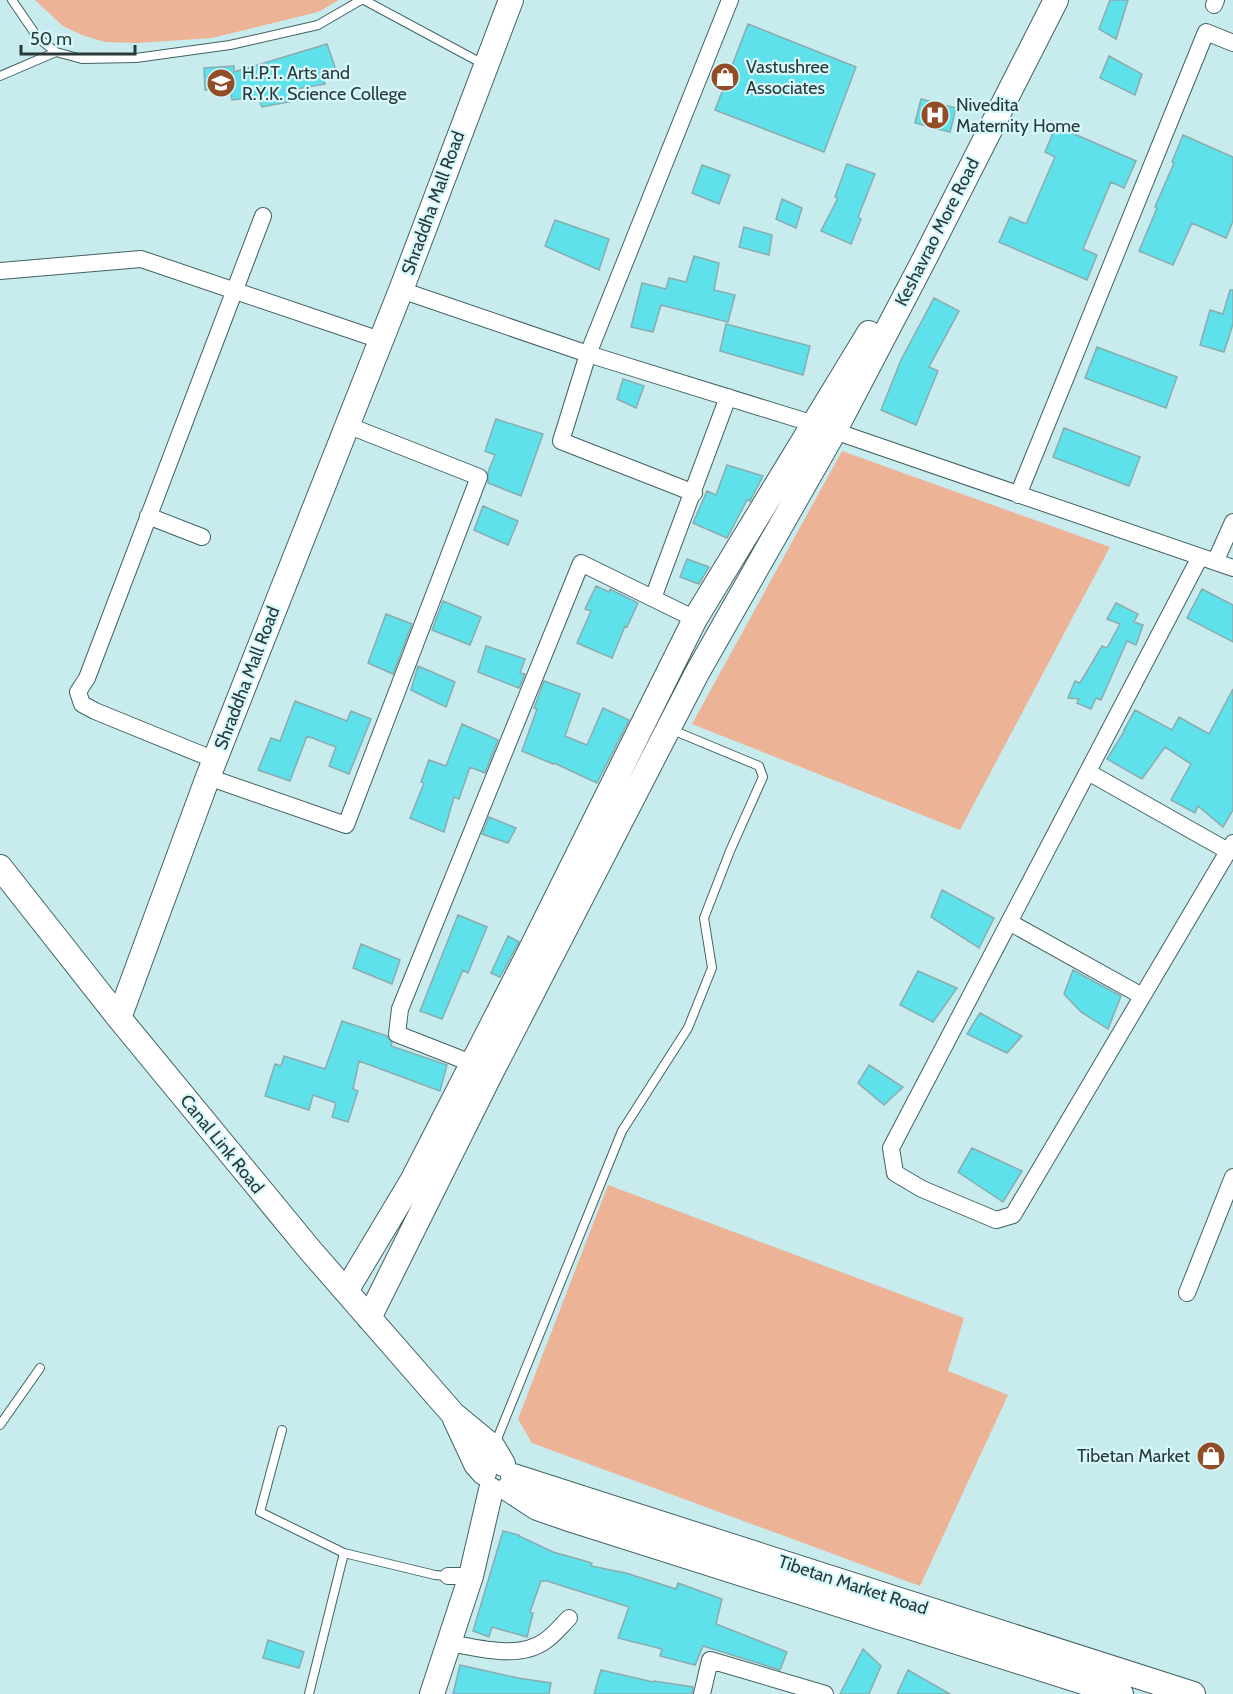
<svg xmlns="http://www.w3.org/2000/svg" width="1233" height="1694" font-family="Cabin,sans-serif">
<rect width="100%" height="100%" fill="#c8ebee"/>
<path fill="#ecb396" d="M35,0H339L318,12L212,38L138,43L105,42L82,35L63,26Z
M842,451L1110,547L960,830L692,724Z
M608,1185L964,1318L948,1371L1008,1395L920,1586L532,1443L518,1419Z"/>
<path fill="#5ee1eb" stroke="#8aacaf" stroke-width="1.5" d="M1110,0H1128L1116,39L1099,29Z
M748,24L856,67L824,152L715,110Z
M327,44L336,70L322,75L325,84L292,90L294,101L262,107L258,97L232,100L230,88L205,90L204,68L234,66V72Z
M1109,56L1142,74L1135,95L1100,78Z
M921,99L956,108L950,132L915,123Z
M1056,126L1136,161L1124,188L1111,182L1083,249L1097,255L1087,280L999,242L1010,217L1026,224L1055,157L1045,152Z
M1183,135L1233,157V221L1226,238L1192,223L1173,265L1139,251L1157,208L1155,207L1174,163L1172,162Z
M847,164L875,174L858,217L861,219L851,244L821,231L838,198L835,197Z
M702,165L730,175L719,204L692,193Z
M782,199L802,208L796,228L776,219Z
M555,220L609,239L599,270L545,246Z
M744,227L772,235L769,255L739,247Z
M694,256L719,263L714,290L735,295L728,322L661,305L653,332L631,327L642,283L666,289L669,278L686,282Z
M1230,290H1233V324L1224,352L1200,345L1210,310L1223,314Z
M934,298L959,311L929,367L938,371L916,425L881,410L901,360Z
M726,324L810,346L803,375L720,351Z
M1097,347L1177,377L1166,408L1085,378Z
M623,379L644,386L636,408L617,399Z
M496,419L543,434L521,496L488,483V472L495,455L485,451Z
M1064,428L1140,457L1129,486L1053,457Z
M727,465L763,476L750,501L747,500L727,538L693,523L707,491L716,495Z
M483,506L518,521L508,545L474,530Z
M687,559L709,567L699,584L680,577Z
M596,586L609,592L610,589L638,603L627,627L625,626L612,658L577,643L591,611L585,609Z
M1202,589L1233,605V642L1187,618Z
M443,601L481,617L470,645L432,630Z
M1116,603L1138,614L1134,622L1143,625L1136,645L1127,641L1101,700L1096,698L1091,709L1077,703L1079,699L1068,698L1075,681L1080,683L1102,646L1107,648L1120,624L1107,619Z
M386,614L412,624L393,674L368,663Z
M486,646L525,659L520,673L525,674L519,688L478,672Z
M418,666L455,682L446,707L411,690Z
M544,681L580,694L565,736L587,745L603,708L629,720L597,783L554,763L553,764L522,751L537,709L534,708Z
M1233,689V810L1223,827L1198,806L1195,813L1171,800L1191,764L1165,747L1142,779L1107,759L1125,730H1124L1135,710L1172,730L1179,717L1209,734Z
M295,701L347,721L351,711L371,719L349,774L329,766L336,747L307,736L290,781L258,770L271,738L280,741Z
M462,724L498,740L485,773L470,767L459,799L454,797L444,832L410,818L424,783L421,782L429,760L446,766Z
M489,817L516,828L508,843L482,834Z
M942,890L994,918L979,948L931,917Z
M458,915L487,927L468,973L463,970L442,1019L420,1011Z
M508,936L519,942L500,977L491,973Z
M361,944L400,960L392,984L353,968Z
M1073,970L1121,996L1108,1029L1081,1012L1064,994Z
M918,971L957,988L933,1022L900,1005Z
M980,1013L1022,1036L1007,1053L967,1034Z
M342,1021L387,1036L392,1043L391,1046L447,1065L440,1091L359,1061L353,1089L358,1091L348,1122L332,1117L336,1103L313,1095L309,1110L265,1096L275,1064L281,1066L284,1056L325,1069Z
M869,1065L903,1087L884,1105L858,1083Z
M972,1148L1022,1171L1003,1202L958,1172Z
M503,1531L519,1535V1536L553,1552L592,1563L591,1566L626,1573L676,1589L678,1583L722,1599L716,1624L787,1652L780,1670L703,1646L695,1665L660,1656L662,1649L618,1638L629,1607L547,1581H541L530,1612L533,1613L527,1637L492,1627L489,1637L473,1631Z
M268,1640L304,1652L299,1668L263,1658Z
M863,1649L881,1666L869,1694H840Z
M460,1665L518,1678L551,1683L549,1694H453Z
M601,1670L653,1682L654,1681L693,1687L692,1694H594Z
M908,1670L950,1694H897Z"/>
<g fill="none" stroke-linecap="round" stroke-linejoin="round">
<g stroke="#426264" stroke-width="10">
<path id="lane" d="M12,0L38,38L56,52L82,59L136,58L230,45L318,25L361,0
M364,0L485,65
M0,76L56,52
M0,1425L40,1368
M282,1430L260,1512L344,1553L435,1575L448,1576
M495,1444L622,1131L688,1028L712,968L704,918L730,851L763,777L759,766L670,729
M309,1694L344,1553"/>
</g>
<g stroke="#426264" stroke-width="18">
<path id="street" d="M730,0L588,354L814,424L1233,568
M1214,5L1216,0
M0,271L141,259L380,340
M401,290L588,354L561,441L694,493
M1018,495L1206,32L1233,43
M148,516L202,537
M1200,557L891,1148L895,1173L922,1189L996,1220L1013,1215L1233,843
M1215,562L1233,522
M653,598L728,397
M215,760L95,711L82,704L78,692L87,678L263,216
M1088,772L1228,851
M208,777L346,825L479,477L347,425
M1009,922L1142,996
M471,1063L397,1034L400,1009L581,563L695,619
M1187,1293L1233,1177
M448,1576H471
M449,1643C478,1648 519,1660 545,1641C554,1635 561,1626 569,1618
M702,1694L710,1660L825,1694"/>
</g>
<g stroke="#426264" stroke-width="26">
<path id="secondary" d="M0,867L119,1018L310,1250L453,1414L493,1447L503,1464
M119,1018L208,777L401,290L511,0
M346,1291L412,1181L529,953L695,619L869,333
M369,1318L492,1071L697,673L834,432L926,256L1056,0
M455,1419L476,1464L484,1473
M513,1476L1193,1694
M508,1489L537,1508L566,1518L1121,1694
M432,1694L471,1576L491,1490"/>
</g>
<use href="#lane" stroke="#fff" stroke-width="8"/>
<use href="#street" stroke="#fff" stroke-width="16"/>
<use href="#secondary" stroke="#fff" stroke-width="24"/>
</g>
<defs>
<g id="shop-disc" transform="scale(1.5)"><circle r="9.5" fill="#934d26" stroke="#d5f8fb"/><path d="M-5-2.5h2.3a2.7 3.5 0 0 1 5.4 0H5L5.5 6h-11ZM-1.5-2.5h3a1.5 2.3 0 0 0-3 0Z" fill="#fff"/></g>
<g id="university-disc" transform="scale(1.5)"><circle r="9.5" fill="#934d26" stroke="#d5f8fb"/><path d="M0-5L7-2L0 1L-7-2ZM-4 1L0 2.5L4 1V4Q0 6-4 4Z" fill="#fff"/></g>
<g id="hospital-disc" transform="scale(1.5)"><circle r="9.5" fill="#934d26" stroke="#d5f8fb"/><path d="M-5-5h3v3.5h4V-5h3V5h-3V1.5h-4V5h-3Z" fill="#fff"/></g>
</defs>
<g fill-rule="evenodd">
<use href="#shop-disc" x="725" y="77"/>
<use href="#university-disc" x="221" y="83"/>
<use href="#hospital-disc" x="935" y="115"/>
<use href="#shop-disc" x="1211" y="1456"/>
</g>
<g text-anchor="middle" stroke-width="4.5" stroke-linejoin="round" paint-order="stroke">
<g font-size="18" fill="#2a3839" stroke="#d5f8fb" text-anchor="start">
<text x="746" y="73">Vastushree<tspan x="746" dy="21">Associates</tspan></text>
<text x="242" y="79">H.P.T. Arts and<tspan x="242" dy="21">R.Y.K. Science College</tspan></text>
<text x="956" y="111">Nivedita<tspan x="956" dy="21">Maternity Home</tspan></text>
<text x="1190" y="1462" text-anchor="end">Tibetan Market</text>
</g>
<g font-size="18" fill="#2a3839" stroke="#d5f8fb">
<text transform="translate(433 203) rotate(-70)" y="6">Shraddha Mall Road</text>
<text transform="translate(937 232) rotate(-63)" y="6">Keshavrao More Road</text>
<text transform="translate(247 678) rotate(-69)" y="6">Shraddha Mall Road</text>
<text transform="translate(222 1144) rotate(51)" y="6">Canal Link Road</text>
<text transform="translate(853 1585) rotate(18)" y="6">Tibetan Market Road</text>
</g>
</g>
<path d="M21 45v9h114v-9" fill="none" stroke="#2a3839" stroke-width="3"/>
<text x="30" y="45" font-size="18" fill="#2a3839" stroke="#d5f8fb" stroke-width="4.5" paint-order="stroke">50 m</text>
</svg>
